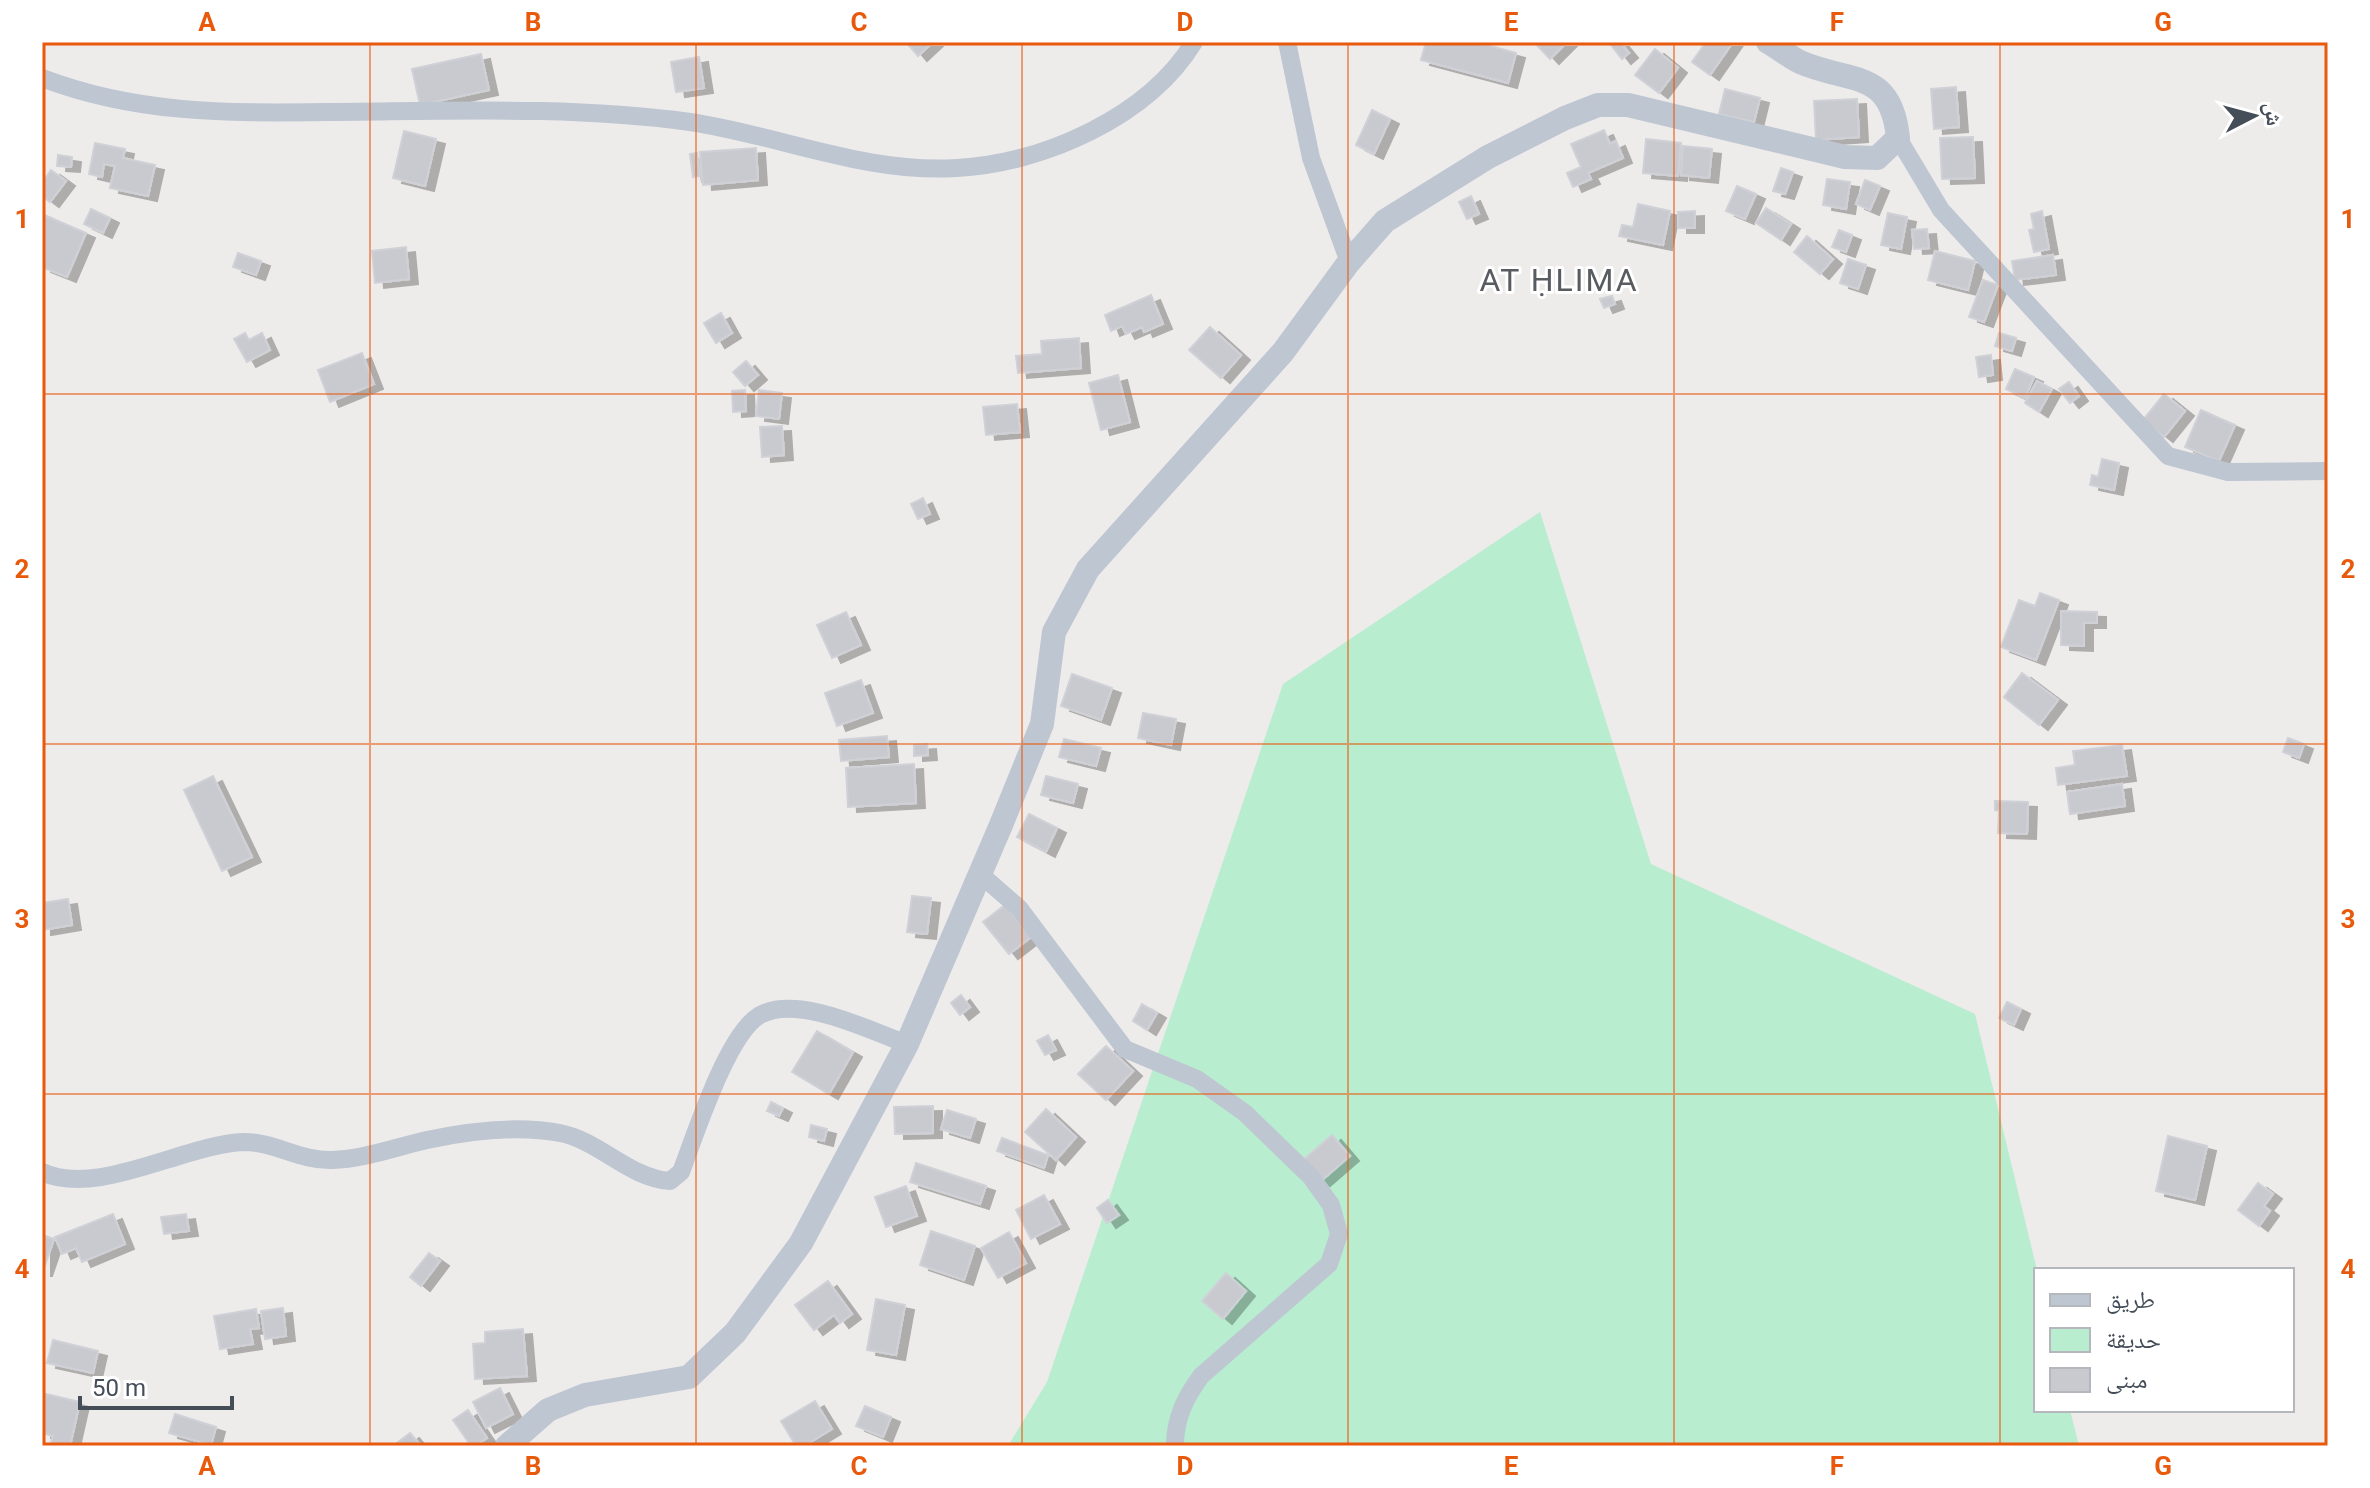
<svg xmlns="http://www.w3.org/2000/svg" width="2370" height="1488" font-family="Roboto,'Noto Naskh Arabic',sans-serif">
<defs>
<filter id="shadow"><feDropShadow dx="9" dy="5" stdDeviation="0" flood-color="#0004"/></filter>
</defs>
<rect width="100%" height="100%" fill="#eeebeb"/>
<path fill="#b8edd0" d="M1540,512L1651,864L1975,1014L2037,1270L2036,1410H2070L2079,1446H1008L1047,1382L1283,684Z"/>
<path fill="#c8cad0" stroke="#cfd1d7" stroke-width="2" filter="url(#shadow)" d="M906,42H933L918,56Z
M1426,42H1476L1516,53L1508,83L1421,60Z
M1534,42H1567L1550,59Z
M1615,42H1620L1629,53L1622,59L1611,45Z
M1706,42H1733L1710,75L1692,62Z
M1655,49L1678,68L1659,93L1635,75Z
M481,54L489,90L420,105L412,69Z
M699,57L704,88L676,92L671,62Z
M1956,87L1959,127L1934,129L1931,89Z
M1725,89L1760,98L1754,122L1719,114Z
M1857,99L1859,137L1816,140L1814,101Z
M1372,110L1390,119L1374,154L1356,145Z
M1604,130L1610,144L1616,141L1623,158L1588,173L1591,179L1573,187L1567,173L1581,167L1571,144Z
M404,131L436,139L425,186L393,178Z
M1973,137L1975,178L1942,179L1940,138Z
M1646,139L1681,143L1678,176L1643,173Z
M95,143L125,149L123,158L155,165L148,196L110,188L115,166L104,164L102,177L89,174Z
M1683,146L1712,149L1709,178L1681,175Z
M756,148L758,180L703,185L700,152Z
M697,153L700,176L693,177L690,154Z
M58,155L72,157L71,167L57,166Z
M1781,168L1793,172L1785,194L1773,191Z
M51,170L66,181L50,202L42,196V183Z
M1827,179L1850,182L1846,209L1823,205Z
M1865,180L1880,186L1870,210L1856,204Z
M1737,186L1756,194L1745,219L1726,211Z
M1471,196L1479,214L1467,219L1459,202Z
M1638,204L1670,211L1663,245L1619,236L1622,225L1633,227Z
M1766,208L1791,224L1781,240L1756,223Z
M91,209L110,218L103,233L84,224Z
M1695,211V228H1678V212Z
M2042,211L2049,249L2034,252L2029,230L2034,229L2031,214Z
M1888,213L1907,217L1901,249L1881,245Z
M42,214L86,233L67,277L42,267Z
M1927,229L1929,248L1914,249L1912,230Z
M1839,230L1852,235L1846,252L1832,247Z
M1807,236L1833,259L1820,274L1794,252Z
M406,247L409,279L375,283L372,251Z
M1935,251L1975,261L1968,290L1928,280Z
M238,253L261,261L256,275L233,267Z
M2053,255L2056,275L2015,280L2012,261Z
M1848,259L1866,265L1858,289L1840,283Z
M1983,280L1998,285L1984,322L1969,317Z
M1151,295L1163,324L1144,332L1142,327L1126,334L1122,326L1111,331L1105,315Z
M1612,296L1615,304L1604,308L1600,299Z
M721,313L732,333L716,343L704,323Z
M1210,327L1241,355L1221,378L1189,350Z
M245,333L249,340L262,333L270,350L247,362L234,339Z
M1999,333L2016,338L2012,351L1995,346Z
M1079,338L1081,368L1018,373L1016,356L1042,354L1041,341Z
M362,353L374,384L330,402L318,370Z
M1991,355L1993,375L1979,377L1976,357Z
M746,361L758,375L745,386L733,372Z
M2015,369L2034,377L2025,398L2006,389Z
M1118,375L1130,422L1101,430L1089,383Z
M2037,381L2052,389L2039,412L2025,403Z
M2069,382L2079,396L2070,403L2059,389Z
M745,390L746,411L733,412L732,391Z
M759,390L782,393L779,419L756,416Z
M2164,394L2185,411L2164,437L2143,420Z
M1017,404L1020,432L986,435L983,407Z
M2201,410L2235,425L2219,461L2185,447Z
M782,426L784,455L762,457L760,427Z
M2102,459L2119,463L2114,490L2090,485L2092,475L2098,477Z
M923,498L930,514L918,519L911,504Z
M2040,593L2059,600L2036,660L2001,647L2019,600L2035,606Z
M2061,611L2097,612V623H2084V646L2061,645Z
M846,612L861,645L832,658L817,625Z
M2022,673L2058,700L2039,725L2004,697Z
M1072,674L1112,688L1101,720L1061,706Z
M861,680L873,713L837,726L825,693Z
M1143,713L1176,719L1171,745L1138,738Z
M887,736L889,757L841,761L839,740Z
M2288,738L2304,744L2299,758L2283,752Z
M1064,739L1101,748L1096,766L1059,757Z
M927,744L928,755L914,756V745Z
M2122,745L2127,776L2058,785L2056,768L2075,765L2073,751Z
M914,764L916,803L848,807L846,768Z
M213,776L252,857L222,871L184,790Z
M1046,776L1078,784L1073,803L1041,795Z
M2122,784L2125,806L2070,814L2067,792Z
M1995,801L2028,802L2027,834L1998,833L1999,811L1995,810Z
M1029,814L1057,828L1046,852L1017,837Z
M912,896L931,898L927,934L907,932Z
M68,899L72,925L42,930V903Z
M1005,905L1031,937L1009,954L983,922Z
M961,995L970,1007L960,1015L951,1003Z
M2007,1002L2021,1009L2014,1025L1999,1018Z
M1142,1004L1157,1013L1147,1030L1133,1021Z
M817,1031L853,1052L829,1094L792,1072Z
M1048,1035L1056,1050L1045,1055L1037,1041Z
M1106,1046L1133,1071L1106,1100L1078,1074Z
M771,1102L783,1108L779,1116L767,1111Z
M933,1106V1133L895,1134L894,1107Z
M1046,1109L1076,1137L1056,1160L1025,1132Z
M947,1110L976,1119L970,1138L941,1129Z
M811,1125L827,1129L824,1141L809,1137Z
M1332,1135L1350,1156L1321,1181L1303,1160Z
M2168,1136L2207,1146L2195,1200L2156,1191Z
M1002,1138L1048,1155L1044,1168L997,1151Z
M916,1163L986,1186L980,1204L910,1182Z
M2258,1183L2273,1194L2264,1206L2270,1211L2259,1226L2238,1210Z
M906,1186L917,1216L886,1227L875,1197Z
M1044,1195L1060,1224L1031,1239L1016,1210Z
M1108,1200L1119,1215L1107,1223L1097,1208Z
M113,1214L125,1244L82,1262L76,1248L62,1254L55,1237Z
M186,1214L189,1231L164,1234L161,1217Z
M931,1231L975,1246L964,1280L920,1265Z
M1009,1232L1026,1263L998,1278L981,1248Z
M42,1235L54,1239L43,1271H42Z
M429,1253L440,1261L421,1286L410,1277Z
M1226,1273L1246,1291L1223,1319L1202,1301Z
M828,1281L852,1314L840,1323L834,1315L814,1330L795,1305Z
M876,1299L905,1305L896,1355L867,1350Z
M283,1308L286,1336L265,1339L261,1311Z
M256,1309L259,1328L250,1329L253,1344L220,1349L214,1316Z
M523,1329L527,1376L475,1379L473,1344L485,1343V1332Z
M53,1340L98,1351L93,1373L47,1363Z
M500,1388L513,1414L486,1428L473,1402Z
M42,1393L80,1402L70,1446L51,1443L53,1436L42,1433Z
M815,1401L832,1429L804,1446H796L781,1421Z
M865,1406L891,1417L883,1437L856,1426Z
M468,1410L487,1438L475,1446H471L453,1420Z
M175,1414L216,1427L211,1445L169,1433Z
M410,1433L421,1446H395L394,1445Z"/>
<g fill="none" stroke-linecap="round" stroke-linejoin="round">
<path stroke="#bec6d1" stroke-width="18" d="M1287,42L1311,158L1349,262
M42,78C139,115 231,113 334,112C452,111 572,106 690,122C778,135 866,174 957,168C1044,163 1148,117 1194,42
M1898,138L1941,210L2168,456L2228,472L2328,471
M980,874L1019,908L1125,1049L1197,1079L1245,1113L1311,1177L1331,1205L1339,1234L1329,1264L1201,1376C1185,1398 1175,1418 1175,1446
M42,1172C98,1198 184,1144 244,1142C275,1142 300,1161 332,1160C364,1159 396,1147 427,1140C469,1131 517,1125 560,1133C600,1141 629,1178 670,1181L681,1172C695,1136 727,1034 760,1015C798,994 871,1031 907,1044"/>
<path stroke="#bec6d1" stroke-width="24" d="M507,1446L548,1410L585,1395L689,1377L735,1333L801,1243L907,1044L1001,825L1042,724L1054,632L1088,569L1283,352L1349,262L1385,221L1488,157L1565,118L1598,105H1628L1845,157L1877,158L1898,138C1891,68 1850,84 1800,62C1789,56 1778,48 1768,42"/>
</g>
<path fill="none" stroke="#e8590c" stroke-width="2" stroke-opacity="0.55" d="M370,42V1446M696,42V1446M1022,42V1446M1348,42V1446M1674,42V1446M2000,42V1446M42,394H2328M42,744H2328M42,1094H2328"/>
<g text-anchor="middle" stroke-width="6" stroke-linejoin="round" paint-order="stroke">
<g font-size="32" letter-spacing="2" fill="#585b60" stroke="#fff">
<text x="1559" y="291">AT ḤLIMA</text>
</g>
</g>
<rect width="2370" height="1488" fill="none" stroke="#ffffff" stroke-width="88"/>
<rect x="2034" y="1268" width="260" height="144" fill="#ffffff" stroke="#b4b8bc" stroke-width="2"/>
<rect x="2050" y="1294" width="40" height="12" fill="#bec6d1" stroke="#b4b8bc" stroke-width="2"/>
<text x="2106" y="1308" font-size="24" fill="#444d58">طريق</text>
<rect x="2050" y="1328" width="40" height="24" fill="#b8edd0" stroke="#b4b8bc" stroke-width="2"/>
<text x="2106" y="1348" font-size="24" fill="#444d58">حديقة</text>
<rect x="2050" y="1368" width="40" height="24" fill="#c8cad0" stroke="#b4b8bc" stroke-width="2"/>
<text x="2106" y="1388" font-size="24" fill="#444d58">مبنى</text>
<g transform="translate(2254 116) rotate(84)" stroke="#ffffff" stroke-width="6" paint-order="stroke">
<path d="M0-6L14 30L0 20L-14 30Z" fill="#444d58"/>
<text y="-12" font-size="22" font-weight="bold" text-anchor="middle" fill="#444d58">ش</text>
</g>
<path d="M80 1396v12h152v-12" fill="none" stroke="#444d58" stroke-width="4"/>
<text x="92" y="1396" font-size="24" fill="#444d58" stroke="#ffffff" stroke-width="6" paint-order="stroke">50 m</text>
<rect x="44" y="44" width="2282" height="1400" fill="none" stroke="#e8590c" stroke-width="3"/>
<g font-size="26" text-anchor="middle" font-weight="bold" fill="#e8590c">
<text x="207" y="31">A</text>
<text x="533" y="31">B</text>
<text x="859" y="31">C</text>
<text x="1185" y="31">D</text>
<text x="1511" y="31">E</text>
<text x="1837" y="31">F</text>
<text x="2163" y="31">G</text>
<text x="22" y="228">1</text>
<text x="2348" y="228">1</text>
<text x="22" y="578">2</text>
<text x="2348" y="578">2</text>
<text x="22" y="928">3</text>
<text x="2348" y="928">3</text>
<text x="22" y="1278">4</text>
<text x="2348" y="1278">4</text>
<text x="207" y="1475">A</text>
<text x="533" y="1475">B</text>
<text x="859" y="1475">C</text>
<text x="1185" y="1475">D</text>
<text x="1511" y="1475">E</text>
<text x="1837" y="1475">F</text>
<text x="2163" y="1475">G</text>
</g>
</svg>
